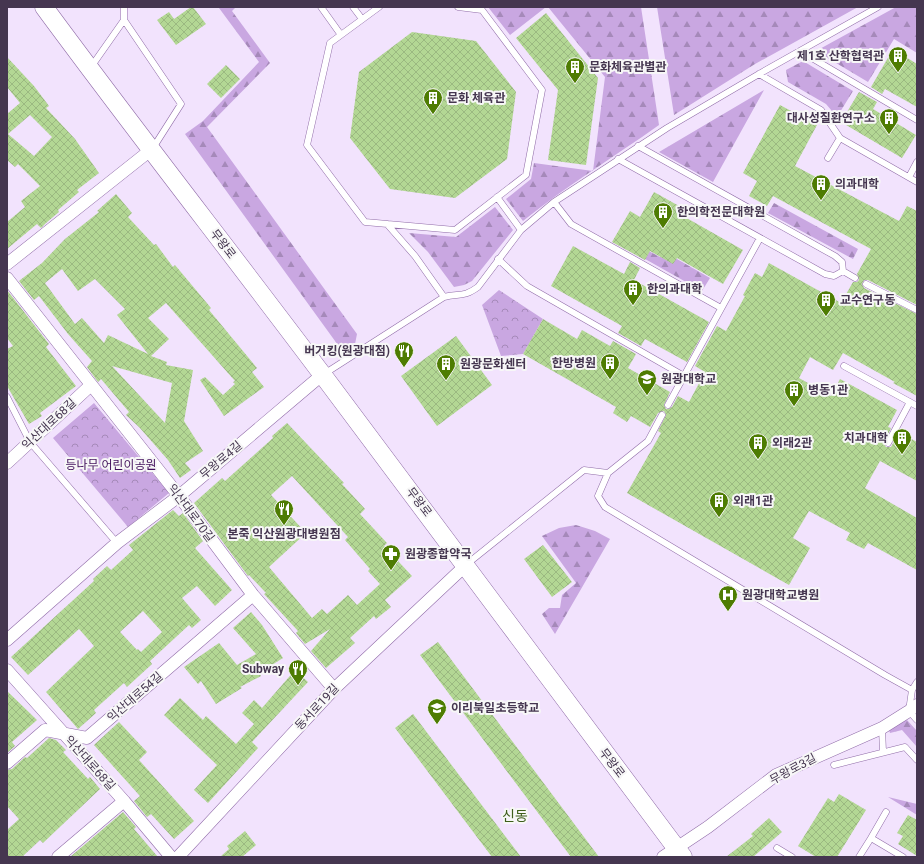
<svg xmlns="http://www.w3.org/2000/svg" width="924" height="864" font-family="Roboto,'Noto Sans KR',sans-serif">
<defs>
<pattern id="forest-firs" width="22" height="20" patternUnits="userSpaceOnUse"><rect width="22" height="20" fill="#c9a7e1"/><path d="M5 1l3.5 6h-7zM16 11l3.5 6h-7z" fill="#a589b9"/></pattern>
<pattern id="park-crowns" width="20" height="18" patternUnits="userSpaceOnUse"><rect width="20" height="18" fill="#c9a7e1"/><path d="M2 6a3 3 0 1 1 6 0M12 15a3 3 0 1 1 6 0" fill="none" stroke="#a589b9"/></pattern>
<pattern id="building-cross-hatch" width="8" height="8" patternUnits="userSpaceOnUse"><rect width="8" height="8" fill="#b3d794"/><path d="M0 0l8 8M0 8l8-8" fill="none" stroke="#9bb981"/></pattern>
</defs>
<rect width="100%" height="100%" fill="#f2e3fd"/>
<path fill="url(#forest-firs)" d="M236,7L232,11L270,63L207,127L357,334L355,344L343,352L185,134L203,121L259,62L219,8Z
M488,7H546L510,35Z
M548,7H641L659,125C614,157 566,186 523,221L506,199L531,179L534,163L593,171L605,77Z
M657,7H858L755,64L674,115Z
M896,7H917V53L894,39L868,82L816,51Z
M803,61L853,91L837,117L826,104L788,82L786,70Z
M764,90L713,182L659,152Z
M774,203L858,249L853,259L768,213Z
M495,207L513,230L472,281L464,285L454,287L428,252L409,233L456,237Z
M643,248L660,257L663,251L710,278L702,291L638,255Z
M576,525L595,531L610,539L555,634L542,614L549,608H560L562,595L576,583L542,536L559,528Z
M907,720L917,731V747L902,730L890,733L887,726Z
M888,797L917,804V815Z"/>
<path fill="url(#park-crowns)" d="M499,290L543,319L523,354L501,356L482,305Z
M94,403L169,493L128,527L53,438Z"/>
<path fill="url(#building-cross-hatch)" fill-rule="evenodd" d="M191,7H193L206,24L176,45L157,20L169,12L174,19Z
M546,13L598,78L586,165L548,160L558,90L516,38Z
M412,32L476,41L516,92L507,159L455,198L390,189L350,138L359,72Z
M893,49L917,64V107L885,89L882,94L871,87Z
M7,57L34,86L49,106L46,108L75,139L99,173L77,190L79,192L58,210L59,212L46,223L41,228L37,224L7,249V222L25,207L21,201L40,186L18,164L15,167L7,160V114L20,103L7,87ZM30,115L52,137L34,156L8,134Z
M226,65L240,79L221,98L207,84Z
M859,92L877,102L873,109L916,135L902,158L841,122Z
M780,105L817,125L795,166L899,221L907,206L917,211V305L868,280H864L862,284L864,288L917,314V396L893,383L895,382L843,353L833,370L810,357L799,378L831,396L840,379L897,410L888,427L891,428L884,444L886,447H891L899,432L917,442V481L880,461L865,488L917,518V570L868,543L864,549L846,540L850,533L809,511L793,538L810,548L789,585L627,493L661,433L658,431L666,415L664,411L658,413L650,427L631,416L627,422L613,413L616,407L523,354L543,319L577,339L582,330L610,346L613,341L636,354L628,368L670,392L664,405L666,409H668L672,407L678,396L689,402L705,372L695,366L717,326L726,331L745,296L743,295L755,273L762,277L769,263L841,303L853,282H857L859,280L857,274L871,249L773,196L767,206L749,196L757,181L743,173Z
M654,192L679,206L676,212L743,250L723,284L677,258L673,264L650,251L645,260L612,242L630,211L640,217Z
M116,194L132,213L128,217L154,245L156,244L173,267L175,265L211,308L209,310L257,368L252,372L264,387L224,416L200,380L205,377L223,395L235,384L233,382L235,381L166,303L148,318L169,339L151,356L167,362L166,365L193,370L184,421L203,451L185,463L191,470L180,478L168,460L139,427L126,415L129,412L101,379L98,382L87,367L92,361L68,334L39,296L34,300L19,281L42,263L65,239L99,212L97,211ZM62,269L78,291L95,279L125,309L117,315L148,354L108,335L104,343L82,318L75,324L45,283ZM112,366L172,383L165,423Z
M573,246L624,274L630,262L640,268L634,280L709,322L687,362L645,339L641,346L618,333L622,326L551,286Z
M7,290L49,344L46,347L76,386L40,413L42,416L29,424L7,386V349L13,346L7,338Z
M456,336L492,385L437,426L401,376Z
M287,423L344,483L342,484L365,509L360,514L387,543L384,546L412,576L385,600L391,607L376,619L374,616L350,638L355,643L326,668L311,651L330,629L305,644L296,633L298,631L264,594L266,593L249,575L248,576L194,503L222,478L225,481L273,438L272,436ZM292,476L348,537L345,540L370,569L368,571L380,584L357,605L348,595L327,614L322,609L312,618L269,567L306,533L271,495Z
M173,510L179,516L183,513L203,541L195,548L232,590L215,606L197,586L182,598L201,620L192,628L189,625L150,661L152,664L127,687L124,683L94,710L96,713L78,729L46,692L94,646L79,629L28,675L11,657L94,581L93,579L107,566L111,570L133,550L129,545ZM143,611L162,632L141,652L138,649L137,650L120,632Z
M543,545L572,582L552,597L524,559Z
M251,612L262,625L283,658L259,673L261,676L240,687L242,688L216,704L201,681L198,684L184,667L219,643L237,665L256,654L233,628Z
M438,642L599,857H571L420,655Z
M295,670L308,682L252,742L258,748L208,803L194,790L217,765L164,715L180,698L203,720L206,716L236,744L254,724L242,713L254,700L262,708Z
M7,691L37,720L12,742L15,746L7,753Z
M413,714L521,857H492L395,728Z
M119,722L147,752L139,760L194,821L174,839L151,814L147,817L134,801L140,796L94,745Z
M49,738L56,740L66,750L63,752L88,779L90,777L100,789L43,843L40,840L22,857H7V830L19,819L7,806V770L12,769L25,757L27,758Z
M839,794L866,810L837,857H816L798,846L828,798L834,802Z
M123,812L136,827L134,829L158,857H70Z
M908,815L917,820V856L898,844L903,836L897,833Z
M769,818L782,832L753,857H726L753,836L751,834Z
M245,831L256,845L242,857H220L229,849L227,846Z"/>
<g fill="none" stroke-linecap="round" stroke-linejoin="round">
<g stroke="#906ca8" stroke-width="7">
<path id="lane" d="M321,7L341,35
M353,7L362,19
M379,7L330,43L307,145L365,222L455,230L526,175L542,90L482,10L458,7
M124,20L181,104L153,148
M800,51L917,120
M91,67L124,20V7
M759,74L821,110L840,138L917,182
M828,158L840,138
M618,159L825,274L834,276L843,271L842,262L835,256L638,146
M909,177L917,162
M497,197L521,230
M554,202L571,224L721,308
M387,224L415,256L444,297
M498,259L527,286L684,376
M843,271L855,278
M866,284L917,310
M844,366L917,406
M324,374L444,297C459,293 463,298 478,287L521,230L554,202L667,128L759,74L878,7
M7,397L30,442L117,543
M668,405L760,238
M888,443L910,402
M608,473L598,496L605,507L885,675L912,690L917,682
M467,564L584,470L608,473L648,441L662,415
M912,690L909,711L917,720
M882,728L883,752
M834,765L905,747L917,760
M871,838L886,812
M777,848L792,857
M859,857L871,838L903,857"/>
</g>
<g stroke="#906ca8" stroke-width="13">
<path id="street" d="M7,264L152,149
M7,278L179,496L253,595L334,689
M7,463L91,385
M7,640L117,543L179,496L323,374
M7,670L124,801L171,857
M7,763L45,730L87,738L253,595
M58,857L124,801
M178,857L334,689L466,565
M663,857L708,827L776,775L882,728L909,711L917,705"/>
</g>
<g stroke="#906ca8" stroke-width="19">
<path id="secondary" d="M44,7C136,132 232,254 325,378C445,537 563,698 683,857"/>
</g>
<use href="#lane" stroke="#fff" stroke-width="6"/>
<use href="#street" stroke="#fff" stroke-width="12"/>
<use href="#secondary" stroke="#fff" stroke-width="18"/>
</g>
<defs>
<g id="building-pin" transform="scale(1)"><path d="M0 17L-7.5 6A9.5 9.5 0 1 1 7.5 6Z" fill="#4e7c02" stroke="#f7f7f7"/><path d="M-4-6H4V6H1V3H-1V6H-4ZM-2.5-4.3h1.7v1.8h-1.7ZM.8-4.3h1.7v1.8H.8ZM-2.5-1h1.7V.8h-1.7ZM.8-1h1.7V.8H.8Z" fill="#fff"/></g>
<g id="restaurant-pin" transform="scale(1)"><path d="M0 17L-7.5 6A9.5 9.5 0 1 1 7.5 6Z" fill="#4e7c02" stroke="#f7f7f7"/><path d="M-5-6h1v4h1v-4h1v4h1v-4h1v5L-1.5 .5V6h-2V.5L-5-1ZM5-6V6H3V1.5H1.5Q1.5-4 5-6Z" fill="#fff"/></g>
<g id="university-pin" transform="scale(1)"><path d="M0 17L-7.5 6A9.5 9.5 0 1 1 7.5 6Z" fill="#4e7c02" stroke="#f7f7f7"/><path d="M0-5L7-2L0 1L-7-2ZM-4 1L0 2.5L4 1V4Q0 6-4 4Z" fill="#fff"/></g>
<g id="pharmacy-pin" transform="scale(1)"><path d="M0 17L-7.5 6A9.5 9.5 0 1 1 7.5 6Z" fill="#4e7c02" stroke="#f7f7f7"/><path d="M-2-6h4v4h4v4h-4v4h-4v-4h-4v-4h4Z" fill="#fff"/></g>
<g id="hospital-pin" transform="scale(1)"><path d="M0 17L-7.5 6A9.5 9.5 0 1 1 7.5 6Z" fill="#4e7c02" stroke="#f7f7f7"/><path d="M-5-5h3v3.5h4V-5h3V5h-3V1.5h-4V5h-3Z" fill="#fff"/></g>
<g id="school-pin" transform="scale(1)"><path d="M0 17L-7.5 6A9.5 9.5 0 1 1 7.5 6Z" fill="#4e7c02" stroke="#f7f7f7"/><path d="M0-5L7-2L0 1L-7-2ZM-4 1L0 2.5L4 1V4Q0 6-4 4Z" fill="#fff"/></g>
</defs>
<g fill-rule="evenodd">
<use href="#building-pin" x="898" y="56"/>
<use href="#building-pin" x="575" y="67"/>
<use href="#building-pin" x="433" y="98"/>
<use href="#building-pin" x="889" y="118"/>
<use href="#building-pin" x="821" y="184"/>
<use href="#building-pin" x="663" y="212"/>
<use href="#building-pin" x="633" y="289"/>
<use href="#building-pin" x="826" y="300"/>
<use href="#restaurant-pin" x="404" y="351"/>
<use href="#building-pin" x="610" y="363"/>
<use href="#building-pin" x="446" y="364"/>
<use href="#university-pin" x="647" y="379"/>
<use href="#building-pin" x="794" y="390"/>
<use href="#building-pin" x="902" y="438"/>
<use href="#building-pin" x="758" y="443"/>
<use href="#building-pin" x="719" y="501"/>
<use href="#restaurant-pin" x="284" y="509"/>
<use href="#pharmacy-pin" x="391" y="554"/>
<use href="#hospital-pin" x="728" y="595"/>
<use href="#restaurant-pin" x="298" y="669"/>
<use href="#school-pin" x="437" y="708"/>
</g>
<g text-anchor="middle" stroke-width="4" stroke-linejoin="round" paint-order="stroke">
<g font-size="12" font-weight="bold" fill="#453650" stroke="#f7f7f7" text-anchor="start">
<text x="884" y="60" text-anchor="end">제1호 산학협력관</text>
<text x="589" y="71">문화체육관별관</text>
<text x="447" y="102">문화 체육관</text>
<text x="875" y="122" text-anchor="end">대사성질환연구소</text>
<text x="835" y="188">의과대학</text>
<text x="677" y="216">한의학전문대학원</text>
<text x="647" y="293">한의과대학</text>
<text x="840" y="304">교수연구동</text>
<text x="390" y="355" text-anchor="end">버거킹(원광대점)</text>
<text x="596" y="367" text-anchor="end">한방병원</text>
<text x="460" y="368">원광문화센터</text>
<text x="661" y="383">원광대학교</text>
<text x="808" y="394">병동1관</text>
<text x="888" y="442" text-anchor="end">치과대학</text>
<text x="772" y="447">외래2관</text>
<text x="733" y="505">외래1관</text>
<text x="284" y="538" text-anchor="middle">본죽 익산원광대병원점</text>
<text x="405" y="558">원광종합약국</text>
<text x="742" y="599">원광대학교병원</text>
<text x="284" y="673" text-anchor="end">Subway</text>
<text x="451" y="712">이리북일초등학교</text>
</g>
<g font-size="12" fill="#453650" stroke="#f7f7f7">
<text transform="translate(223 244) rotate(53)" y="4">무왕로</text>
<text transform="translate(49 424) rotate(-43)" y="4">익산대로68길</text>
<text transform="translate(221 460) rotate(-40)" y="4">무왕로4길</text>
<text transform="translate(419 502) rotate(53)" y="4">무왕로</text>
<text transform="translate(191 513) rotate(53)" y="4">익산대로70길</text>
<text transform="translate(135 697) rotate(-41)" y="4">익산대로54길</text>
<text transform="translate(317 707) rotate(-47)" y="4">동서로19길</text>
<text transform="translate(90 763) rotate(48)" y="4">익산대로68길</text>
<text transform="translate(612 763) rotate(53)" y="4">무왕로</text>
<text transform="translate(793 769) rotate(-28)" y="4">무왕로3길</text>
</g>
<g font-size="12" fill="#42105c" stroke="#f7f7f7">
<text x="111" y="469">등나무 어린이공원</text>
</g>
<g font-size="14" fill="#3f5e1c" stroke="#f7f7f7">
<text x="515" y="821">신동</text>
</g>
</g>
<rect width="924" height="864" fill="none" stroke="#453650" stroke-width="16"/>
</svg>
